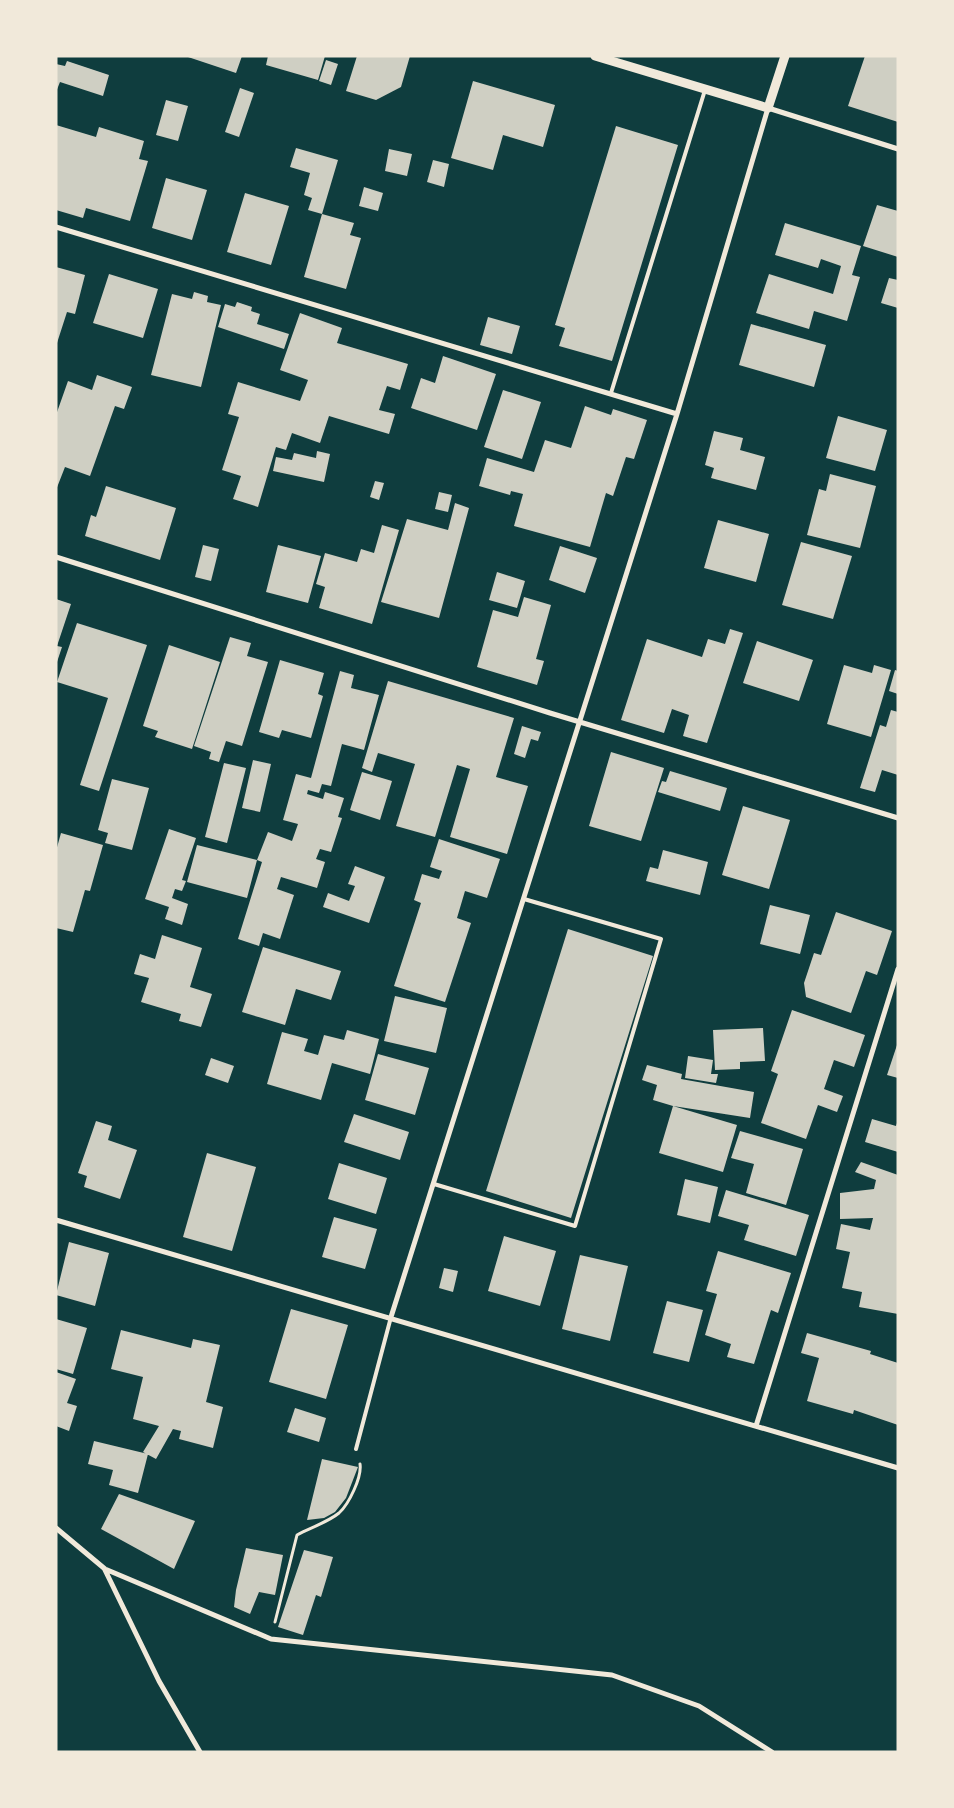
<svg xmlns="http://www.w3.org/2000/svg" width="954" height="1808" font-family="'PT Sans Narrow',sans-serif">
<rect width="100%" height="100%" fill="#0f3d3e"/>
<path fill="#cfcfc3" d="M185,56H242L236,73Z
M268,56H325L318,80L266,65Z
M357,56H410L401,87L376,100L346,91Z
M865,56H898V122L848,106Z
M326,60L338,64L331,85L319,81Z
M67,61L109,75L103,96L60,82L56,92V64L65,66Z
M473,81L555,105L543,147L503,135L493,170L451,158Z
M240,88L254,93L239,137L225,132Z
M166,100L188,106L178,141L156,135Z
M56,125L96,137L99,127L144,141L139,159L148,161L130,221L86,208L83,218L56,210Z
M616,126L678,145L612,361L559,346L565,328L555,325Z
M296,148L338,160L322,214L308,210L312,198L304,195L310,173L290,167Z
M389,149L412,154L407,176L385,171Z
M433,160L449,164L444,187L427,182Z
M166,178L207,190L192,240L152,228Z
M364,187L383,193L378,211L359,206Z
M245,193L289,206L271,265L227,252Z
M877,205L898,211V257L863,246Z
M322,214L354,223L350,235L361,238L346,289L304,277Z
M785,223L861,246L852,275L860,277L847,321L814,311L809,329L756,313L769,274L833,294L841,266L821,259L818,268L775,255Z
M56,267L85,275L75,314L67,312L57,343Z
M109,274L158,289L143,338L93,323Z
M889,278L898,280V308L881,303Z
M194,292L208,296L207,302L221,305L201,387L151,375L172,294L192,299Z
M237,302L252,307L251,311L260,314L257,324L289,334L284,349L218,327L225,304L235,307Z
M300,313L342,328L337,343L408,364L400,390L387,386L379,410L395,414L389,434L329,416L320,443L292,433L286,450L276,447L258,507L233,499L241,476L222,470L239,417L228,414L238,382L300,401L308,380L280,370Z
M488,317L520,326L512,354L480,345Z
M751,324L826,345L814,387L739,365Z
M443,356L496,374L477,430L411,408L421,378L435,383Z
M97,375L132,387L124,409L115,406L90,476L65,467L56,490V415L68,381L92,390Z
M503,390L541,402L522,459L484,447Z
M585,406L611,415L613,409L647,420L634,459L626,457L613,496L606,493L590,547L514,526L523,494L511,491L510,495L479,486L487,458L534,472L545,440L571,448Z
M838,416L887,430L875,471L826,458Z
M714,431L743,438L740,450L765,457L756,490L711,478L714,468L705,465Z
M317,451L330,454L324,482L273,471L276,457L292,460L294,453L316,458Z
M830,474L876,486L860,548L807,535L819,489L826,491Z
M375,481L384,483L379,500L370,497Z
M106,486L176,508L160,560L85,536L91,515L96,517Z
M439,492L452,495L448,512L435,509Z
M455,503L469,508L439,618L381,602L407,519L448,530Z
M718,520L769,534L756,582L704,568Z
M382,525L399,530L372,624L319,608L325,587L316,584L325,553L357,562L361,549L374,553Z
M801,542L852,556L833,619L782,605Z
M203,545L219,549L211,581L195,577Z
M278,545L321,556L308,603L266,592Z
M560,546L597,558L585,593L549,580Z
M497,572L525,581L517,608L489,600Z
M524,597L551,605L536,659L544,661L537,685L477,667L493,610L518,617Z
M56,599L71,604L57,646L62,647L57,662Z
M77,623L147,645L99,791L80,785L108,698L57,682Z
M730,629L743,633L707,743L683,736L689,715L672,709L664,733L621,720L647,639L702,657L708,639L725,644Z
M230,637L251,643L247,656L268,662L242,746L226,741L219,762L209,759L211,752L194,746Z
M757,641L813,660L799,701L743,683Z
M169,645L220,662L192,749L155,737L158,731L143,726Z
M280,660L324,673L318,694L323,696L311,738L282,730L279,738L259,732Z
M844,665L872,673L874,665L891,670L871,737L827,724Z
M895,670L898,671V694L889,691Z
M340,671L354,675L351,688L379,695L364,750L342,744L331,786L322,784L319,793L308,790L307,794L323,799L325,792L344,798L338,817L342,818L331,852L320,849L316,859L325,862L317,888L281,877L277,889L294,895L280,939L263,933L259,946L238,939L262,862L257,860L268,832L292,841L298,824L283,820L296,774L311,778Z
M388,681L514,718L496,777L528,786L507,854L450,837L470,769L457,765L435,837L396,826L415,764L378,753L372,772L362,768Z
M891,710L898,712V775L882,770L875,792L860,788L880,725L886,727Z
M522,726L541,732L538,741L531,739L525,758L514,754Z
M611,752L664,768L641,841L589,826Z
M253,760L271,764L260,812L242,808Z
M224,763L246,768L227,843L205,837Z
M670,771L727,788L720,811L658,792L662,781L666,782Z
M362,772L392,781L380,820L350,810Z
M112,779L149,788L132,850L105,843L108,833L98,830Z
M743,806L790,820L769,889L722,875Z
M169,829L196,838L182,880L186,881L182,891L175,889L172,898L188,904L182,925L165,919L169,907L145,899Z
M61,833L103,845L90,891L85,890L73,932L56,928V851Z
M439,839L500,859L487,898L465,891L457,918L471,923L445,1002L394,986L421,903L414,900L422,874L439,879L442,871L430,867Z
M197,845L257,860L247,898L187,882Z
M663,850L708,862L700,895L646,881L650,867L658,869Z
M355,866L385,877L369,923L323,907L328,893L349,901L355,886L348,884Z
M770,905L810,915L800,954L760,944Z
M836,912L892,931L877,975L866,971L851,1013L806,997L804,983L814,953L821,955Z
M568,929L653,956L571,1218L486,1191Z
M162,935L202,948L190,987L212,994L201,1027L179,1021L181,1014L141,1002L149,978L134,974L140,954L155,959Z
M263,947L341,971L331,1000L296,989L285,1025L242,1012Z
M395,996L447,1008L436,1053L384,1041Z
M792,1010L865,1035L854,1067L834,1060L824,1089L843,1096L837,1112L818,1105L806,1139L761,1123L778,1074L771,1071Z
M763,1028L765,1061L740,1062V1069L715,1070L713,1030Z
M347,1030L379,1039L370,1074L332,1063L321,1100L267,1084L282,1032L308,1039L304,1051L318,1055L324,1035L344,1040Z
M898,1042V1078L887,1075Z
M378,1054L429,1068L415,1115L365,1100Z
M688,1056L713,1060L711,1074H718L716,1083L685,1078Z
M211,1058L234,1066L228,1083L205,1075Z
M647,1065L682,1074L681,1079L754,1092L750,1118L673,1106L737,1125L723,1172L659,1153L673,1106L653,1100L657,1085L642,1080Z
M354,1114L409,1132L400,1160L344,1142Z
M872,1119L896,1126L898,1120V1152L865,1142Z
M96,1121L112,1126L108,1140L137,1150L120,1199L84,1187L87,1176L78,1173Z
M740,1131L803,1149L786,1205L746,1193L754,1164L731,1158Z
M207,1153L256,1167L232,1251L183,1237Z
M861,1162L898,1175V1314L859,1307L862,1292L842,1288L850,1252L836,1249L841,1224L870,1230L873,1218L840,1219V1193L874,1189L876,1180L855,1172Z
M339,1163L387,1178L376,1214L328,1199Z
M685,1179L718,1187L710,1223L677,1215Z
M726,1190L809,1215L796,1256L744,1240L749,1225L718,1216Z
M334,1217L377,1229L365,1269L322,1257Z
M504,1236L556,1251L540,1306L488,1291Z
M69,1242L109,1253L95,1306L56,1295Z
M718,1251L791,1273L778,1313L771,1310L754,1364L727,1357L731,1344L705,1335L717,1294L706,1291Z
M580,1255L628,1266L610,1341L562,1329Z
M444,1268L458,1271L453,1292L439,1288Z
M667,1301L703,1310L689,1362L653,1353Z
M291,1309L348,1325L326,1399L269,1382Z
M56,1319L87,1328L73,1374L56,1369Z
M121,1330L191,1348L193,1339L220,1345L206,1402L223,1407L213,1448L179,1439L181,1431L173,1429L156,1459L143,1452L159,1426L133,1419L143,1377L111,1369Z
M807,1333L871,1351L870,1354L898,1363V1425L854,1410L853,1414L807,1401L819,1358L801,1353Z
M56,1372L76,1379L67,1403L77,1406L69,1431L56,1426Z
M295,1408L326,1418L319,1442L287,1432Z
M94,1441L148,1454L138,1493L109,1485L113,1470L88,1464Z
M322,1459L358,1467L346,1498L335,1512L324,1518L307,1520Z
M119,1494L195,1521L174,1569L101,1529Z
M246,1548L283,1555L275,1595L259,1592L250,1614L234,1607L236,1590Z
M304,1550L333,1557L321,1597L316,1595L303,1635L278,1627Z"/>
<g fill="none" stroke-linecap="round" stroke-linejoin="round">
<path stroke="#f1e9da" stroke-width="3" d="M275,1622L297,1535C310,1528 328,1522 339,1513C349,1504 362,1477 360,1464"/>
<path stroke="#f1e9da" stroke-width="4" d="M611,393L705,90
M434,1184L575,1226L661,939L524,899
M356,1449L391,1317"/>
<path stroke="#f1e9da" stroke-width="5" d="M56,227L677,414
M56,557L550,713L898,818
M56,1220L898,1468
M391,1317L677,414L768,108L898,149
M756,1426L898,969
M56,1528L105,1569L271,1639L612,1675L699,1706L772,1752
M105,1570L159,1681L200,1752"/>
<path stroke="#f1e9da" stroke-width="9" d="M595,56L768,108L785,56"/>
</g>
<rect width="954" height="1808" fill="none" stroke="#f1e9da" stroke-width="115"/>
</svg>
